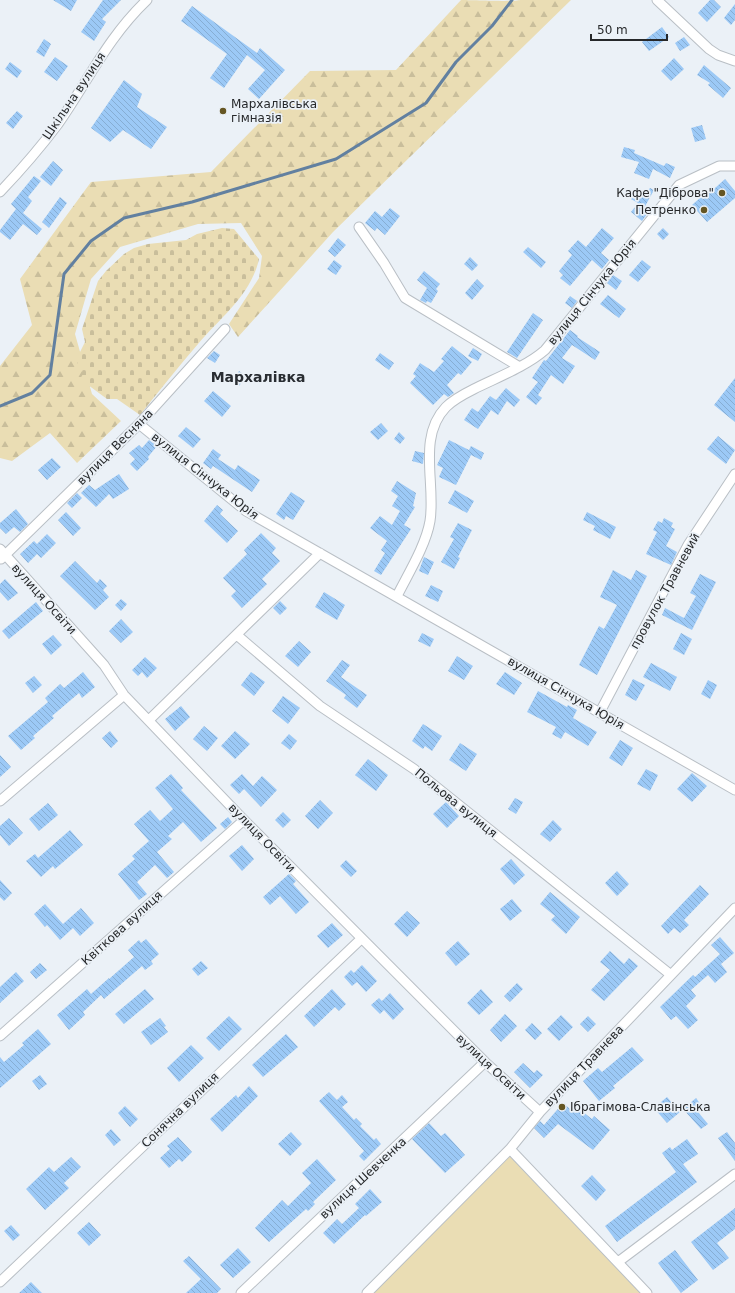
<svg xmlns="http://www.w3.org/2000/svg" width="735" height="1293" font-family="'DejaVu Sans',sans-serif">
<defs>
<pattern id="forest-firs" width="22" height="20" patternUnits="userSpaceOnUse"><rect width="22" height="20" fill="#eaddb4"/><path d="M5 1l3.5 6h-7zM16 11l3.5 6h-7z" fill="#c9be9b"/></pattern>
<pattern id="cemetery-stones" width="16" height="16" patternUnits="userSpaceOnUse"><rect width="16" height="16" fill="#eaddb4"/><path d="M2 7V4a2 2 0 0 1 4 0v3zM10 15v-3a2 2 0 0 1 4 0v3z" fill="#c9be9b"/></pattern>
<pattern id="building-back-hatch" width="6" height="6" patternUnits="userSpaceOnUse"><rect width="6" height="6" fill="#9cc9f6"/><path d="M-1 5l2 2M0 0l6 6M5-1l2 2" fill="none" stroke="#86add3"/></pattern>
</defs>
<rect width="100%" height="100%" fill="#ebf1f7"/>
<path fill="#eaddb4" d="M510,1149L642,1293H367Z"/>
<path fill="url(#forest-firs)" d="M461,0C471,0 515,2 520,0H571L333,232L238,337L229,324L259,278L262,256L241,223L198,224L120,247L91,279L75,334L92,394L121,421L77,463L50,433L12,461L0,458V366L32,325L20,279L91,182L211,172L310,71L396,70Z"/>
<path fill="url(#cemetery-stones)" d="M222,228L234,229L259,259C251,295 221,317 198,344C178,367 159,391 140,415L117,399H107L80,379L83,374L76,360L85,342L82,329L98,281L106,271L124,254L134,248L148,244L186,240L197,234Z"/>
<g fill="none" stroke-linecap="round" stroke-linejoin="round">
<path stroke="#6280a0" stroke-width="3" d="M0,406L32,393L50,375L64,274L91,241L124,218L192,202L336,159L426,103L456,62L492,26L512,0"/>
</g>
<path fill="url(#building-back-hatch)" d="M53,0H77L71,11Z
M103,0H121L102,19L106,22L94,41L81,32Z
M710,0H714L721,7L707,22L698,13Z
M735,4V20L731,25L724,18Z
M192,6L257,53L260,48L285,70L259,99L248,89L265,70L247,55L224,88L210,78L227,54L181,21Z
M662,27L669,37L649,51L642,42Z
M684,37L690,45L680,51L675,43Z
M44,39L51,44L44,57L36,52Z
M55,57L68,66L57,81L44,72Z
M674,58L684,69L671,81L661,71Z
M10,62L22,71L17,78L5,69Z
M704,65L731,88L723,98L708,85L710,83L697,75Z
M124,80L142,94L137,107L167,127L151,149L123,130L110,142L91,128Z
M17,111L23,116L13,129L6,123Z
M702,125L706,139L695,142L691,128Z
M624,147L635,150L634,153L664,166L666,163L675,167L670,178L653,169L649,179L634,173L639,162L621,157Z
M53,161L63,170L51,186L40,177Z
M34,176L41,181L28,197L32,201L23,213L42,229L37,235L23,224L10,240L0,232V230L16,209L11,204Z
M725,179L735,191V198L707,222L692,205L701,197L703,199Z
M650,188L654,190L643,210L647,214L642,221L631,212L638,203L631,199L635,190L644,195Z
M60,197L67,203L49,228L42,222Z
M390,208L400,216L385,235L377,228L375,231L365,223L375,211L382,217Z
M602,228L614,238L601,253L609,260L602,269L592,260L570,286L560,278L563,275L559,271L572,255L568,251L578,240L586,247Z
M663,228L669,234L663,240L657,234Z
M338,238L346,245L335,257L328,251Z
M528,247L546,262L541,268L523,252Z
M470,257L478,265L472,271L464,264Z
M334,260L342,266L336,275L327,269Z
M642,260L651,267L638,282L629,275Z
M424,271L440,284L436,289L438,291L431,303L427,301L426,303L420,300L427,288L417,280Z
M613,275L622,281L616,290L607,283Z
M477,279L484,286L472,300L465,293Z
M608,295L626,309L619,318L600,304Z
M570,296L577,301L572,308L565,303Z
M533,313L543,320L517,358L507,352Z
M570,330L578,336L577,337L600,352L595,360L572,345L562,358L575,366L563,384L551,375L538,395L542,398L536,405L526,397L538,382L532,378L544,360L546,361Z
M452,346L472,362L461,375L458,373L447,385L454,393L448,397L444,394L433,405L410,383L416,376L413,374L420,363L434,372L444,361L441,359Z
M473,348L482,354L478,361L468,356Z
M214,351L220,355L215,363L207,358Z
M380,353L394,363L389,370L375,360Z
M239,371L246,376L239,386L232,381Z
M735,378V422L714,405Z
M506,388L520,400L514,407L507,401L498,415L491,410L478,429L464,420L472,408L478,412L490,396L496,400Z
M213,391L231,406L222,417L204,401Z
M381,423L388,431L378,440L370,432Z
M186,427L201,439L193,448L178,436Z
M399,432L405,438L400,444L394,439Z
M718,436L735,450L726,464L707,449Z
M149,440L157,446L148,457L149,459L137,471L130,464L135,459L129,453L139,445L142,448Z
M449,440L469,450L471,446L484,453L481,460L471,455L456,485L439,477L443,468L437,465Z
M213,449L221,455L218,459L235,470L238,465L260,480L252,492L213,466L211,469L203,463Z
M415,451L424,453L423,464L412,461Z
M52,458L61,467L47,480L38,470Z
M119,474L129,489L113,499L109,494L96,507L81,493L89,485L95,490Z
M397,481L416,493L413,506L415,507L404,525L411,529L381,575L374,571L385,553L381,550L387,541L370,528L380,516L392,525L400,511L392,506L398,496L391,491Z
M455,490L474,501L467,513L448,503Z
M291,492L305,501L293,520L286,516L284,520L276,514Z
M77,493L82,498L72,508L67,503Z
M217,505L223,510L220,514L238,531L227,543L204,521Z
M16,509L28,524L20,532L14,527L6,534L0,528V523Z
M66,512L81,528L73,536L58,520Z
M587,512L616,527L610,539L593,530L595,526L583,520Z
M664,518L673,523L671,527L675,529L666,546L677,552L671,565L646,554L657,532L653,530L658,521L662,523Z
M458,523L472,530L458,557L460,558L454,569L441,562L454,539L450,537Z
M261,533L276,548L272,553L280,561L262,579L267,584L242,608L231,596L236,591L223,578L247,554L244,550Z
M47,534L56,543L41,558L37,554L28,563L20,554L34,541L37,544Z
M424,557L434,562L428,575L419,571Z
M75,561L97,583L100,579L107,586L103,590L109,597L95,610L60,576Z
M613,570L631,580L636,570L647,576L597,675L579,665L599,626L604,629L617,605L600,597Z
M700,574L716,582L692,630L662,615L665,608L684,618L696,596L690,593Z
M5,579L18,593L8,601L0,592V584Z
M431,585L443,591L438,602L425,596Z
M324,592L345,605L337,620L315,607Z
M121,599L127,604L121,611L115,605Z
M280,601L287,608L280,615L273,608Z
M36,602L43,611L9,639L2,631Z
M121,619L133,632L121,643L109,631Z
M422,633L434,639L430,647L418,641Z
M681,633L692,639L684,655L673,649Z
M53,635L62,645L51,655L42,644Z
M299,641L311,652L298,667L285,656Z
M457,656L473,666L464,680L448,671Z
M145,657L157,668L147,678L142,672L138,676L132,670Z
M342,660L350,665L341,677L367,695L357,708L344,698L346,695L326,681Z
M651,663L677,677L670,691L643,677Z
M83,672L95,687L82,698L79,693L52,716L54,718L33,736L35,738L21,750L8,736L48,702L45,698L60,684L64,688Z
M251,672L265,682L254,696L241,685Z
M505,672L522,683L514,695L496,684Z
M34,676L42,685L33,693L25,683Z
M633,679L645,685L636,701L625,695Z
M708,680L717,685L710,699L701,694Z
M538,691L567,707L568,705L577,710L573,718L597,732L588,746L565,732L561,739L552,734L556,727L527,712Z
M283,696L300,708L288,724L272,711Z
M181,706L190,717L175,731L165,719Z
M423,724L442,736L432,751L425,746L423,749L412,741Z
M204,726L218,738L207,751L193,739Z
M110,731L118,741L111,748L102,738Z
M235,731L250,744L235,759L221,746Z
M289,734L297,741L290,750L281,743Z
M620,740L633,748L622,766L609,758Z
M460,743L477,754L466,771L449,760Z
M0,755L11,767L0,777Z
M368,759L388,775L376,791L355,775Z
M646,769L658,775L650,791L637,784Z
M692,773L707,786L692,802L677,789Z
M171,774L183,788L181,790L217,828L201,842L183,822L168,836L172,839L157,852L174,872L167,878L155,865L137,882L147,894L139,900L118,874L135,859L132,856L149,841L134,824L150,810L160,821L173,809L155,788Z
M242,774L253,786L262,776L277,790L261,807L244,789L239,794L230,785Z
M515,798L523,802L516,814L508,809Z
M320,800L333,813L318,829L305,816Z
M446,802L459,816L447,828L433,814Z
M48,803L58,815L39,831L29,819Z
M283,812L291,820L283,828L275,820Z
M228,817L232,822L225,829L220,824Z
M9,818L23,833L9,846L0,835V826Z
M553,820L562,829L550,842L540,834Z
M70,830L83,845L55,869L53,866L41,877L26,861L35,854L38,858Z
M242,845L254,859L242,871L229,856Z
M511,859L525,875L514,885L500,869Z
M346,860L357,871L351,877L340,866Z
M617,871L629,884L617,896L605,883Z
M289,874L296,881L293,884L309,902L296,914L280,896L270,905L263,897Z
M0,880L12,893L4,901L0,897Z
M700,885L709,894L684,920L689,925L680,933L674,928L668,934L661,926Z
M550,892L580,917L566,934L551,920L555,916L540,904Z
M512,899L522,911L510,921L500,909Z
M45,904L63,924L81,908L94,923L80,936L73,928L60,940L47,925L45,927L34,914Z
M407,911L420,923L407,937L394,924Z
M332,923L343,935L328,948L317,936Z
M720,937L734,953L721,964L727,972L715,983L708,975L691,990L696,996L686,1006L698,1020L688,1029L676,1016L671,1020L660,1007L693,975L695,977L720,954L711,945Z
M146,939L159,954L151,961L153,964L145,970L142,966L104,999L101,995L83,1012L85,1015L69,1030L57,1015L87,989L91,994L109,978V979L134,957L128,950L139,940L141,943Z
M458,941L470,954L456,966L445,953Z
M610,951L624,964L629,958L638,966L604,1001L591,990L610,970L600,962Z
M201,961L208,968L198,976L192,969Z
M40,963L47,970L36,979L30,972Z
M362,965L377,981L366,992L357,982L352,986L344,977L351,970L354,973Z
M16,972L24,981L0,1003V987Z
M517,983L523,989L510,1002L504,996Z
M145,989L154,999L124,1024L115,1014Z
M332,989L346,1004L339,1011L335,1007L314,1027L304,1016Z
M481,989L493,1002L479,1015L467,1003Z
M390,993L404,1009L393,1020L384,1010L380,1014L371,1005L379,998L382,1001Z
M505,1014L517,1026L501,1042L490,1030Z
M561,1015L573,1027L559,1041L547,1029Z
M229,1016L242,1029L219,1051L206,1038Z
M588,1016L596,1024L588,1032L580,1024Z
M160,1018L166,1026L164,1027L168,1032L151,1045L141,1032Z
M532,1023L542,1033L535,1040L525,1030Z
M38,1029L51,1044L0,1088V1057L4,1062L24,1045L22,1043Z
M286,1034L298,1047L263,1077L252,1065Z
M191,1045L204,1058L179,1082L167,1068Z
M632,1047L644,1060L613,1086L615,1088L599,1101L583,1081L598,1068L602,1072Z
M523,1063L534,1073L537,1070L543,1075L530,1088L514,1072Z
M40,1075L47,1084L39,1090L32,1081Z
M249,1086L258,1096L222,1132L210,1119L236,1095L238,1098Z
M329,1092L337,1100L342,1095L348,1102L342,1107L354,1120L356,1118L362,1124L360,1126L374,1140L376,1138L381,1144L364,1161L359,1156L364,1151L319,1101Z
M667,1097L680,1112L667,1123L654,1108Z
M696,1098L703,1108L698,1112L708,1124L701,1129L683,1109Z
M563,1103L575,1113L579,1109L592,1119L594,1116L610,1130L593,1150L558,1124L544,1138L534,1128L540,1121L544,1125Z
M125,1106L138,1119L130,1127L118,1113Z
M429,1123L441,1136L445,1133L465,1155L445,1173L412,1139Z
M111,1129L121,1140L114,1146L105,1135Z
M291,1132L302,1144L290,1156L278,1144Z
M727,1132L735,1143V1161L718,1138Z
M178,1137L192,1152L182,1162L179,1159L169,1168L160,1158L170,1149L167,1146Z
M687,1139L698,1154L683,1164L697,1182L617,1242L605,1226L676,1172L662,1153L670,1147L672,1150Z
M71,1157L81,1167L64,1183L69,1188L45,1210L26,1189L49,1167L54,1172Z
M317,1159L336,1180L313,1202L315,1204L308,1211L306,1209L269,1242L255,1228L282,1200L288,1206L311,1183L302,1173Z
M592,1175L606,1190L596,1201L581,1186Z
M370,1189L382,1202L366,1216L365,1215L334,1244L323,1233L337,1219L342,1224L359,1208L355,1204Z
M735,1208V1229L717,1243L729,1258L713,1270L691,1242Z
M89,1222L101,1235L89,1246L77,1233Z
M11,1225L20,1235L13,1241L4,1231Z
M238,1248L251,1262L233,1278L220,1265Z
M675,1250L698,1280L681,1293L658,1263Z
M189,1256L221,1289L217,1293H186L201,1279L183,1261Z
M31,1282L42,1293H19Z"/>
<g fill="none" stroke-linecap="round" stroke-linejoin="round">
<g stroke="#b9bfc5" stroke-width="11">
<path id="minor" d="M657,0L709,49L718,55L735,61
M0,192C20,171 40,148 58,124C88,81 108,37 147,0
M359,227L384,263L405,298L518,366
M139,424L246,511L735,790
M0,549L104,665L124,695L244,820L485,1062L540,1112
M1,559L139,424L225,329
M397,596C408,574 426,545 430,521C436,484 417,437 446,407C454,399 464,394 474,389C496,378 527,366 545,350L679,185L719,166H735
M238,636L320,706L414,769L671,975
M600,712L688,545L735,474
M149,720L320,553
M0,801L124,695
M0,1036L244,820
M510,1149L647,1293
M618,1262L735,1174
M0,1282L361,939
M241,1293L485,1062
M367,1293L510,1149L540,1112L735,908"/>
</g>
<use href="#minor" stroke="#fff" stroke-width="9"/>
</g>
<g fill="#655623" stroke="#ebf1f7" stroke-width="1.5">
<circle cx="223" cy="111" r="4"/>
<circle cx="722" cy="193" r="4"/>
<circle cx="704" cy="210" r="4"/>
<circle cx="562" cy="1107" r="4"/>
</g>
<g text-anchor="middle" stroke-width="3.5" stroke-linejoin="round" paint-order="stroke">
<g font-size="12" fill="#26282a" stroke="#ebf1f7">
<text transform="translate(74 96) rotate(-56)" y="4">Шкільна вулиця</text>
<text transform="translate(592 292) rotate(-51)" y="4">вулиця Сінчука Юрія</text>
<text transform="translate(115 447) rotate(-45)" y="4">вулиця Весняна</text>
<text transform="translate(205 476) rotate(38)" y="4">вулиця Сінчука Юрія</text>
<text transform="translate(665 591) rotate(-61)" y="4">провулок Травневий</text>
<text transform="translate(44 599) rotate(48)" y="4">вулиця Освіти</text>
<text transform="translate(566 693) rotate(30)" y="4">вулиця Сінчука Юрія</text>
<text transform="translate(456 803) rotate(39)" y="4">Польова вулиця</text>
<text transform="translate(262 838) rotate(46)" y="4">вулиця Освіти</text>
<text transform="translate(122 928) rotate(-42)" y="4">Квіткова вулиця</text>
<text transform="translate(584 1066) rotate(-46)" y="4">вулиця Травнева</text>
<text transform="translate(491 1067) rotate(43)" y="4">вулиця Освіти</text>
<text transform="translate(180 1110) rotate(-44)" y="4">Сонячна вулиця</text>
<text transform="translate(363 1178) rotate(-43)" y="4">вулиця Шевченка</text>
</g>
<g font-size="12" fill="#26282a" stroke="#ebf1f7" text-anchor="start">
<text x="231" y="108">Мархалівська<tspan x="231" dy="14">гімназія</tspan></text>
<text x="714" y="197" text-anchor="end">Кафе "Діброва"</text>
<text x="696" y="214" text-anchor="end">Петренко</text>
<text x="570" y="1111">Ібрагімова-Славінська</text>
</g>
<g font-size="14" font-weight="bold" fill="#292d32" stroke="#ebf1f7">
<text x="258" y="382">Мархалівка</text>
</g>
</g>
<path d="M591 34v6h76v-6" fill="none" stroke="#26282a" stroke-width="2"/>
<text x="597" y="34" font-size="12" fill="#26282a" stroke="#ebf1f7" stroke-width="3" paint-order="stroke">50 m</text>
</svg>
